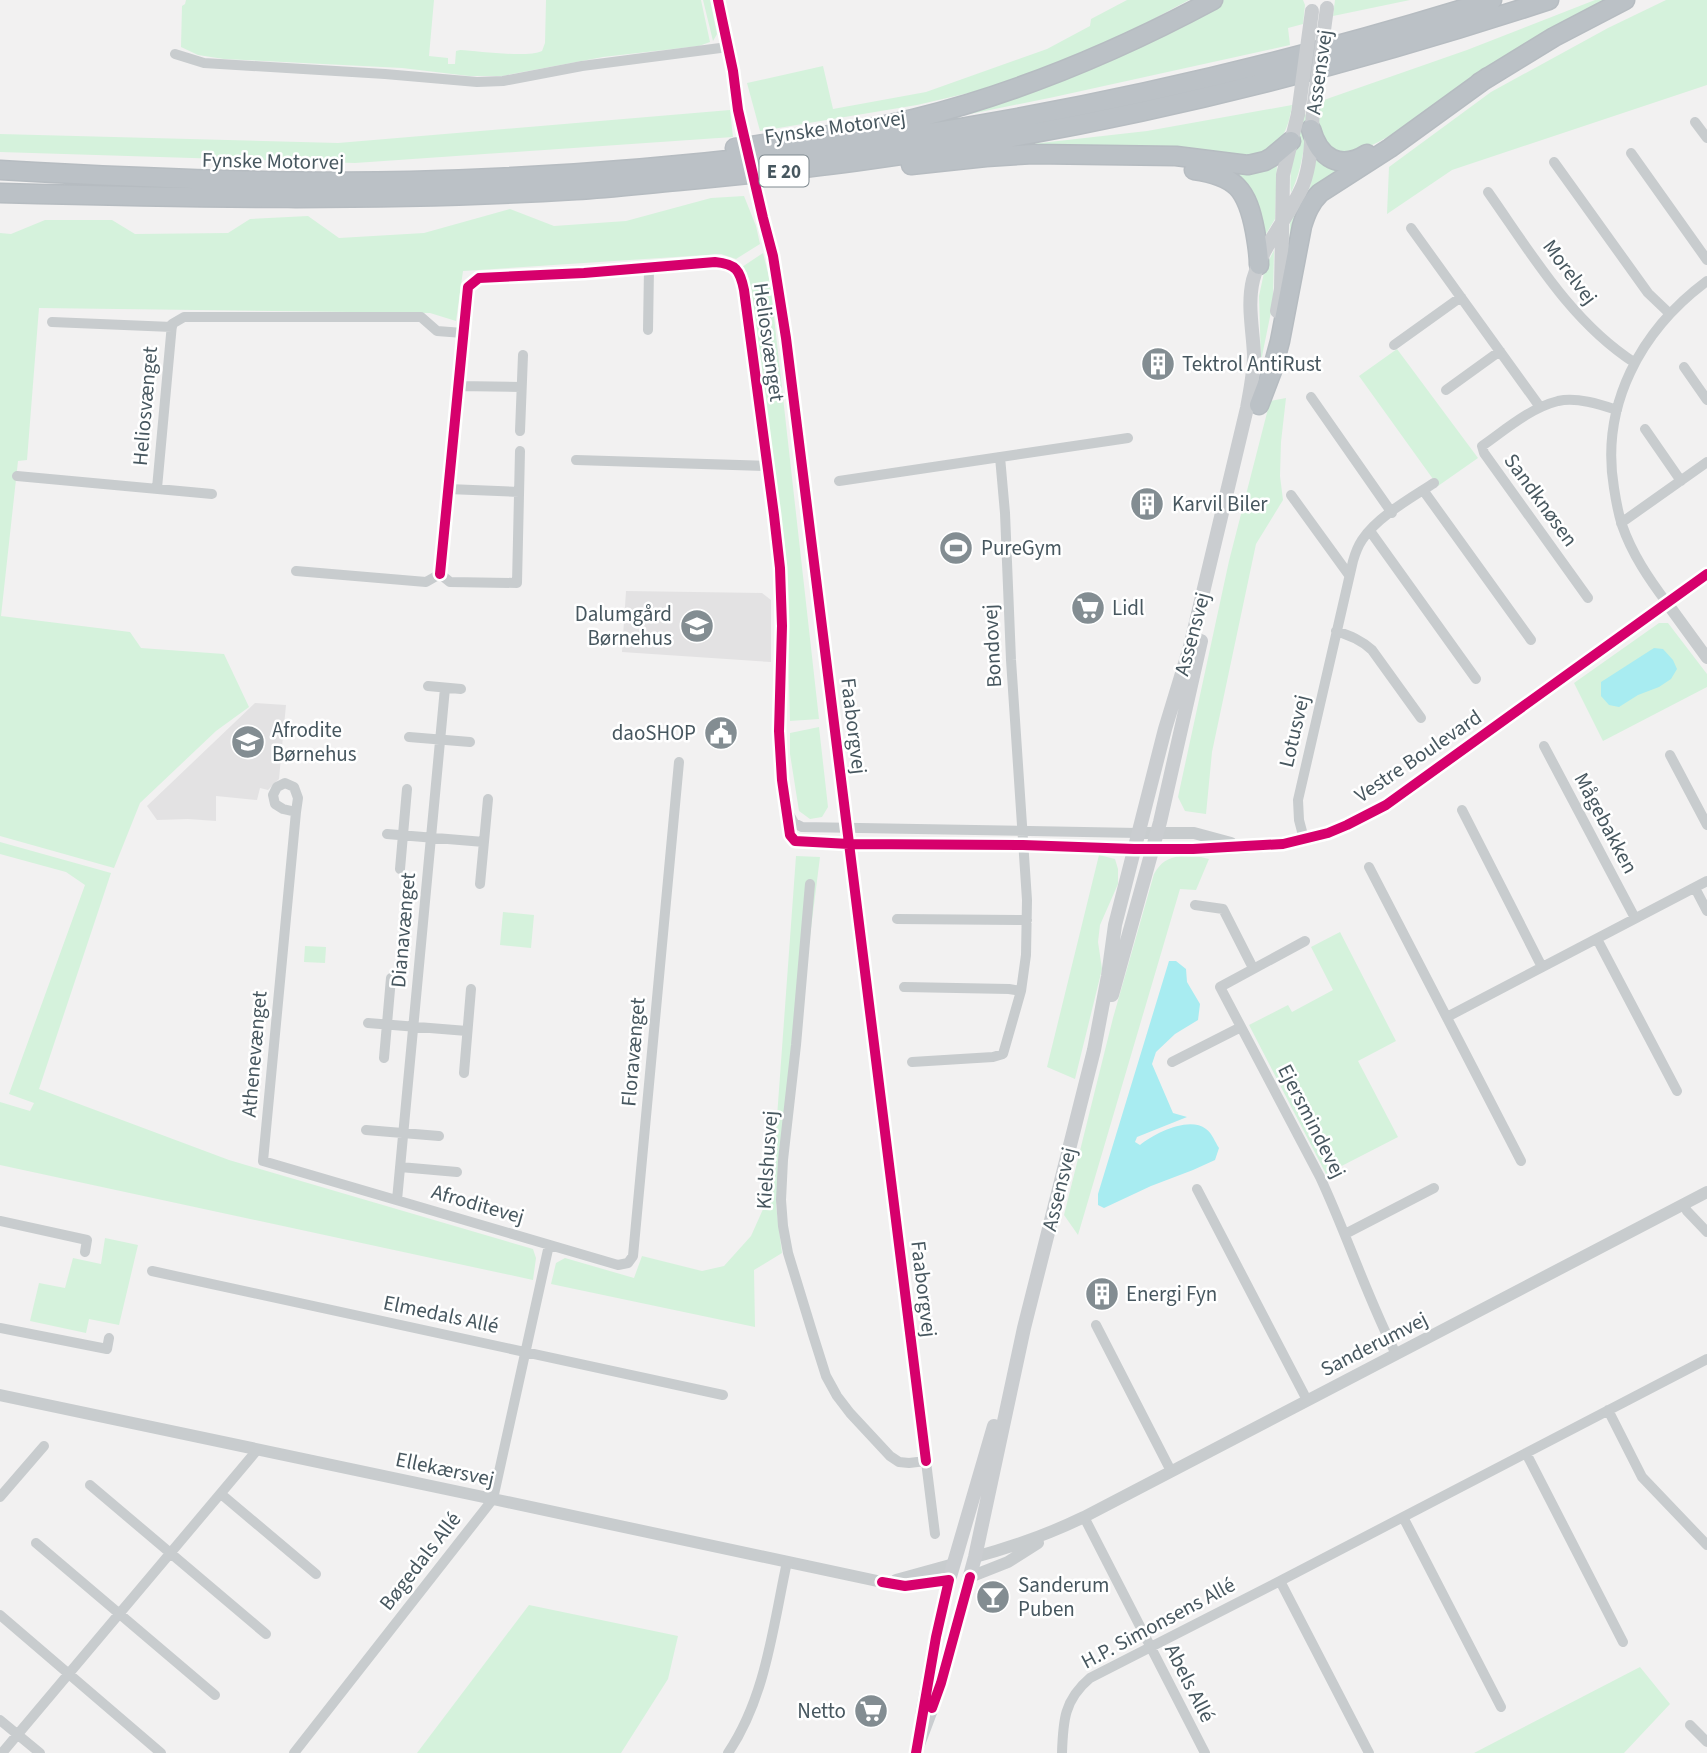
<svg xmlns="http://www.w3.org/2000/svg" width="1707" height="1753" font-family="'Source Sans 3',sans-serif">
<rect width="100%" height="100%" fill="#f2f1f1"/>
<path fill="#e3e2e3" d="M626,591L762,593L771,600V662L622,652Z
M255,703L286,705L279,779L268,790L260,788L257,800L216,796V821L188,819L157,820L147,806Z"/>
<path fill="#d5f2dc" d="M186,0H434L429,56L448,58V64H455L456,51L460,50C479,51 527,58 542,51L545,43L546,0H701L710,42L699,46L603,57L502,76H469L402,68L224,59L198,55L181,47L182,6L185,4Z
M703,0H710L717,34L713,41Z
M1127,0H1189L1129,32L1018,79L990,88L917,105L760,131L747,83L823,66L833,109L926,92L1047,49L1090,26L1091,19Z
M1222,0H1303L1305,5L1303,24L1288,28L1290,45L1054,97L970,114L969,109Z
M1335,0H1410L1333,16Z
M1595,0H1617C1570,26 1522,50 1477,78C1450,95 1372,156 1343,153C1338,152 1333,149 1329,146C1316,133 1319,117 1321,101L1467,50Z
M1666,0H1707V85L1452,170L1387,214L1389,167L1491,92L1608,28Z
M1292,105C1288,134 1279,148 1251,157L1009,149L1006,147L1147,131Z
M730,110L733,137L355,163L0,152V134L338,143Z
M1304,114L1307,115C1305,143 1303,167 1291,193C1288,167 1297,140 1304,114Z
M1317,153L1349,166L1323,186L1289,268L1290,223L1310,187Z
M1277,164L1275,219L1263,239L1227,170Z
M744,196L756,226L760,244L736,259L721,254L463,271L456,321L430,313L39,308L27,460L18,461L1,616L130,632L141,648L224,654L249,707L216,731L140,803L114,868L0,836V233L11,234L45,220H112L135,234L228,233L250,219L308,216L339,238L424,233L510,209L554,226L626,221L711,198Z
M1274,250L1273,302L1261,361L1259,296L1265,268Z
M763,253L770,281L819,719L790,721L785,545L747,273L742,267Z
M1397,349L1478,458L1438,486L1359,376Z
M1286,398L1281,442L1280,476L1283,500L1256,544L1212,752L1206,814L1185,811L1178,797L1229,561L1270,401Z
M1659,623H1668L1707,674V687L1603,741L1574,683Z
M819,727L828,807L822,817L810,819L799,811L790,754V733Z
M0,842L111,873L39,1089L229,1160L533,1249L536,1258L533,1280L0,1165V1102L30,1111L34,1103L9,1094L85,885L66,872L0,854Z
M1099,855L1115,859L1118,869V884L1100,925L1098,942L1102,969L1075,1079L1047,1067Z
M796,856L820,857L776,1205L782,1253L754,1270L755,1327L551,1284L556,1263L565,1258L634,1278L642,1256L702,1271L724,1266L751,1236L764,1207L773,1172Z
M1181,856L1201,857L1209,859L1196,890L1180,889L1078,1235L1064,1215L1113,1018L1154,874C1161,862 1167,858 1181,856Z
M503,912L534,915L531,948L500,945Z
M1340,932L1396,1041L1358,1061L1398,1137L1326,1174L1249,1025L1288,1005L1292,1012L1333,990L1311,947Z
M305,946L326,947L325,963L304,962Z
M105,1238L138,1245L119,1325L89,1319L86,1333L30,1321L39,1283L65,1288L73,1258L101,1264Z
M529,1605L678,1636L668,1679L621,1753H417Z
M1640,1667L1670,1704L1624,1753H1474Z"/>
<path fill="#a8ecf1" d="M1654,648L1663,649L1673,660L1677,669L1671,679L1659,687L1638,695L1619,707L1609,705L1601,696V682Z
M1169,961H1176L1186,969L1187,982L1200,1004L1198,1020L1175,1034L1156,1052L1152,1064L1173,1113L1187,1117L1137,1137L1135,1142L1140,1145C1155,1133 1189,1116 1206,1129C1212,1133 1215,1142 1219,1148L1215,1160L1193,1170L1151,1186L1104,1208L1098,1205V1194Z"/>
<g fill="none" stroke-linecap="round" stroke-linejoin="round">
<g stroke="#b6bcc1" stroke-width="21">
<path id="motorway" d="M1479,83L1554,37L1625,0
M1311,129C1319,158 1340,171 1367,154
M735,148C795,140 855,133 913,119C1018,93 1118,51 1213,0
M911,165L986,157L1033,154L1176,156L1248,165L1265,161L1272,157L1291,141
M0,170C136,178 273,184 410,181C778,172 1141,110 1492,0
M1194,170C1236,176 1247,189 1255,231C1257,242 1259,253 1259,265
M0,193C192,198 384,202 576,190C610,188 644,184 678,181C741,175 803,169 866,160C1098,129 1327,73 1549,0
M1259,405L1272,371L1280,341L1302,226C1306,213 1310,203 1320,193L1390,148L1488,77"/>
</g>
<path stroke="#c8ccce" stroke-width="10" d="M718,0L733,71L738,110
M175,54L204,63L385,74L477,82L503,81L582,66L728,47
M1695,122L1707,138
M1631,153L1707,260
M1554,162L1648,293L1669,313
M1488,192C1531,253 1571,322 1635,363
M763,218L773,256L786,338L935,1534
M1411,228L1540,407
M52,322L172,327
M648,330L649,268
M1394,345L1461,297
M1684,367L1707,400
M457,386L521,387
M1446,390L1500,351
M1311,397L1392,513
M1645,429L1681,481
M520,431L523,355
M576,460L768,466
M17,476L212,494
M839,481L1128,438
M157,488L172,324L184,317H421L437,331L463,333
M448,489L519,492
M1423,490L1531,640
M1291,495L1349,575
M1621,523L1707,462
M1370,531L1476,679
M296,571L426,582L440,574
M440,574L468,287L479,278L584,273L715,262C736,264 740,270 744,290L774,515L780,568L782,626L779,731L782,780L790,835L795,841L801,842L1023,845L1134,849
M440,574L450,582L517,583L520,451
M1588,598L1484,453L1482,446C1505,430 1530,408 1558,401C1577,397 1599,404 1617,410
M1667,603C1649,579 1632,554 1622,525C1618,513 1616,501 1614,488C1600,405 1641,330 1707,281
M1336,631C1351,636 1361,640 1372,650L1421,718
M428,686L461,689
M409,737L470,742
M1544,746L1635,918
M1670,755L1707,825
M1462,810L1542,967
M296,812L283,809L275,804L273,795L277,787L285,783L294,787L298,798L296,812L263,1161L618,1265L628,1263L633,1256L679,762
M789,814L794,823L802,827L1138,833
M387,834L484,842
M1304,839L1299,820L1298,800L1353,561C1355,554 1358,546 1362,540C1377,517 1411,498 1434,483
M1369,867L1521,1161
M400,869L407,789
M480,884L488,799
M810,884L796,1045L783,1160L781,1200L783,1226L788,1253L814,1338L826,1376L837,1396L850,1413L890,1456L899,1462L909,1463L926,1461
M1695,888L1707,911
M1195,905L1223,909L1253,968
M897,919L1027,920
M1597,939L1677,1091
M1305,941L1220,987L1320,1177C1347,1235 1367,1297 1396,1354
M904,987L1009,989L1021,991
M1447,1017L1707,881
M368,1023L467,1031
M384,1058L391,978
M912,1062L993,1057L1003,1054L1021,991L1026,955L1027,900L1011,660L1005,513L1000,457
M1172,1062L1241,1027
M464,1073L471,989
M366,1130L439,1136
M400,1167L457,1172
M1197,1189L1307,1400
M397,1200L445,688
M1684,1205L1687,1211L1707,1232
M0,1221L87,1240L85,1252
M1345,1234L1434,1188
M152,1271L723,1395
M1096,1325L1171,1471
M0,1328L107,1349L109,1338
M1608,1410L1642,1477L1707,1545
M1526,1453L1623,1642
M90,1485L266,1634
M221,1494L316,1574
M0,1497L44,1446
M1084,1517L1205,1753
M1403,1517L1501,1707
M36,1543L215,1695
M1280,1581L1369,1753
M0,1615L161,1753
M0,1720L40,1753
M1690,1725L1707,1742
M2,1753L258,1449
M294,1753L493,1499L549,1245
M728,1753C766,1697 773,1626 787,1562
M1062,1753C1063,1721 1064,1700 1090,1678L1280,1581L1707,1359"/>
<path stroke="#c8ccce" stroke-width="12" d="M1667,603L1707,658
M1138,833H1194L1231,843
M1134,849C1198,848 1266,853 1327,833C1348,827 1367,816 1386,805L1707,574
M0,1395L493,1499L882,1582L905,1586L949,1580
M975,1557C1012,1547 1049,1534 1084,1517L1707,1192
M970,1577L1008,1562L1038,1543
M896,1580L954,1564"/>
<path stroke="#cacdd0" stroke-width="14" d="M1277,311L1281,289L1283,175L1298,114
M1112,995L1160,822L1201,641
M922,1715L936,1637L949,1580L994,1426
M917,1747L941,1683L975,1557L1024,1328L1094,1050L1108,976L1115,925L1165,729L1190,647L1247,408C1250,391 1254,373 1254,355C1253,330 1247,305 1253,280C1262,245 1289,218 1303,185C1312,161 1311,136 1313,111"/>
<use href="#motorway" stroke="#bbc1c6" stroke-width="18"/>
<path stroke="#c8ccce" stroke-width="10" d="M738,110L763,218"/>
<path stroke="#cacdd0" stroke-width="14" d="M1313,111L1327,8
M1298,114L1312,11"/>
<g stroke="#fff" stroke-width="15">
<path id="cycleway" d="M718,0L733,71L738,110L763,218L773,256L786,338L926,1461
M440,574L468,287L479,278L584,273L715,262C736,264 740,270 744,290L774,515L780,568L782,626L779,731L782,780L790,835L795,841L849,844L1023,845L1134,849H1193L1245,846L1283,844L1328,833L1347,825L1386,805L1707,574
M882,1582L905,1586L949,1580L936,1637L916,1753
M932,1708L941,1683L970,1577"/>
</g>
<use href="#cycleway" stroke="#d6006c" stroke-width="10"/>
</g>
<defs>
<g id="building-disc" transform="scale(1.75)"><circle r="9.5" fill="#838d92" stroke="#fff"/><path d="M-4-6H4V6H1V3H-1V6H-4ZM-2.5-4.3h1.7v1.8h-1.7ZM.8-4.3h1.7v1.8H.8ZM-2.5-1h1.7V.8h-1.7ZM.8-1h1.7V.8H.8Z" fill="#fff"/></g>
<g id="stadium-disc" transform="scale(1.75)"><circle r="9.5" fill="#838d92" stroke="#fff"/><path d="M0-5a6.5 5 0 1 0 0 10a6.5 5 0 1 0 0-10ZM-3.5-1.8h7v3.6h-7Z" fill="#fff"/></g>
<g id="supermarket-disc" transform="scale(1.75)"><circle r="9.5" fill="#838d92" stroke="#fff"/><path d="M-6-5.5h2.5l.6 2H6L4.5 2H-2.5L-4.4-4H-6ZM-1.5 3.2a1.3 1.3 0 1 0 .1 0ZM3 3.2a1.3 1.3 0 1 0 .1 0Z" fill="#fff"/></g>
<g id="school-disc" transform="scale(1.75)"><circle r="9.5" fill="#838d92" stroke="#fff"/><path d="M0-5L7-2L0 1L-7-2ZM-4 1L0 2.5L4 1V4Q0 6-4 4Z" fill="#fff"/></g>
<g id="civic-disc" transform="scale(1.75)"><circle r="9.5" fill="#838d92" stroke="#fff"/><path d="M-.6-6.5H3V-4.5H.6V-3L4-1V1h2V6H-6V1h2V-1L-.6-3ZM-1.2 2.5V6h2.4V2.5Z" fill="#fff"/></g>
<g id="bar-disc" transform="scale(1.75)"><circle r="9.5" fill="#838d92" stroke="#fff"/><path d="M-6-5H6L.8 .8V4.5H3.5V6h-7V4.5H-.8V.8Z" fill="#fff"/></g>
</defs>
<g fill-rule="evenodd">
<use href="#building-disc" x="1158" y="364"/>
<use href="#building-disc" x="1147" y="504"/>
<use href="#stadium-disc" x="956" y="548"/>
<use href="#supermarket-disc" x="1088" y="608"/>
<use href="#school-disc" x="697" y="626"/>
<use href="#civic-disc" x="721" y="733"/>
<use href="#school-disc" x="248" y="742"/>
<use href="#building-disc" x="1102" y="1294"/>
<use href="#bar-disc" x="993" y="1597"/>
<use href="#supermarket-disc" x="871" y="1711"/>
</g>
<g text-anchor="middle" stroke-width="5" stroke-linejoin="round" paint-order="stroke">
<rect fill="#fff" stroke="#7e898f" stroke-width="2" x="759.5" y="155.5" width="49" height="31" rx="5"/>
<g font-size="19" font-weight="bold" fill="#47575f">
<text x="784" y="178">E 20</text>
</g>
<g font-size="21" fill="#47575f" stroke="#fff">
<text transform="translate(1319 72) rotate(-82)" y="7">Assensvej</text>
<text transform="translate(835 127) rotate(-8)" y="7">Fynske Motorvej</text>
<text transform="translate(273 161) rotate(1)" y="7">Fynske Motorvej</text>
<text transform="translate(1570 272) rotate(53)" y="7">Morelvej</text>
<text transform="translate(769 342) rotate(82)" y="7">Heliosvænget</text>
<text transform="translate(145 406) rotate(-85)" y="7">Heliosvænget</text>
<text transform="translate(1541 500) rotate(54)" y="7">Sandknøsen</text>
<text transform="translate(1192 634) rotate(-75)" y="7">Assensvej</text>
<text transform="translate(992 646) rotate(-93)" y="7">Bondovej</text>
<text transform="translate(854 726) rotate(83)" y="7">Faaborgvej</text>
<text transform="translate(1294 731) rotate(-77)" y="7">Lotusvej</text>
<text transform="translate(1418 756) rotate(-34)" y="7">Vestre Boulevard</text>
<text transform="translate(1606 823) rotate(62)" y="7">Mågebakken</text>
<text transform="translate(403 930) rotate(-85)" y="7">Dianavænget</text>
<text transform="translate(633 1052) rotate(-85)" y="7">Floravænget</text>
<text transform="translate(254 1054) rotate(-85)" y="7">Athenevænget</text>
<text transform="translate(1312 1121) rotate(63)" y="7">Ejersmindevej</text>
<text transform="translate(767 1160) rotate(-86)" y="7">Kielshusvej</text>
<text transform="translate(1059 1189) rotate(-76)" y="7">Assensvej</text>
<text transform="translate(478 1204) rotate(16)" y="7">Afroditevej</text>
<text transform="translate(924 1289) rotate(83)" y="7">Faaborgvej</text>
<text transform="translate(441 1314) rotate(12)" y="7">Elmedals Allé</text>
<text transform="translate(1374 1344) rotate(-27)" y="7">Sanderumvej</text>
<text transform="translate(445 1469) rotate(12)" y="7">Ellekærsvej</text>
<text transform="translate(420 1561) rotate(-52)" y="7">Bøgedals Allé</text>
<text transform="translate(1158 1623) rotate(-28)" y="7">H.P. Simonsens Allé</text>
<text transform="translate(1190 1683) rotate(63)" y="7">Abels Allé</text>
</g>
<g font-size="21" fill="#47575f" stroke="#fff" text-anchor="start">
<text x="1182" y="371">Tektrol AntiRust</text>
<text x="1172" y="511">Karvil Biler</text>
<text x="981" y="555">PureGym</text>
<text x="1112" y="615">Lidl</text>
<text x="672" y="621" text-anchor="end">Dalumgård<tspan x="672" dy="24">Børnehus</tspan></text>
<text x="272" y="737">Afrodite<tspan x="272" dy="24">Børnehus</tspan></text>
<text x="696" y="740" text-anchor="end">daoSHOP</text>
<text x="1126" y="1301">Energi Fyn</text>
<text x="1018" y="1592">Sanderum<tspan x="1018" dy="24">Puben</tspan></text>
<text x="846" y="1718" text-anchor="end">Netto</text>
</g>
</g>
</svg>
